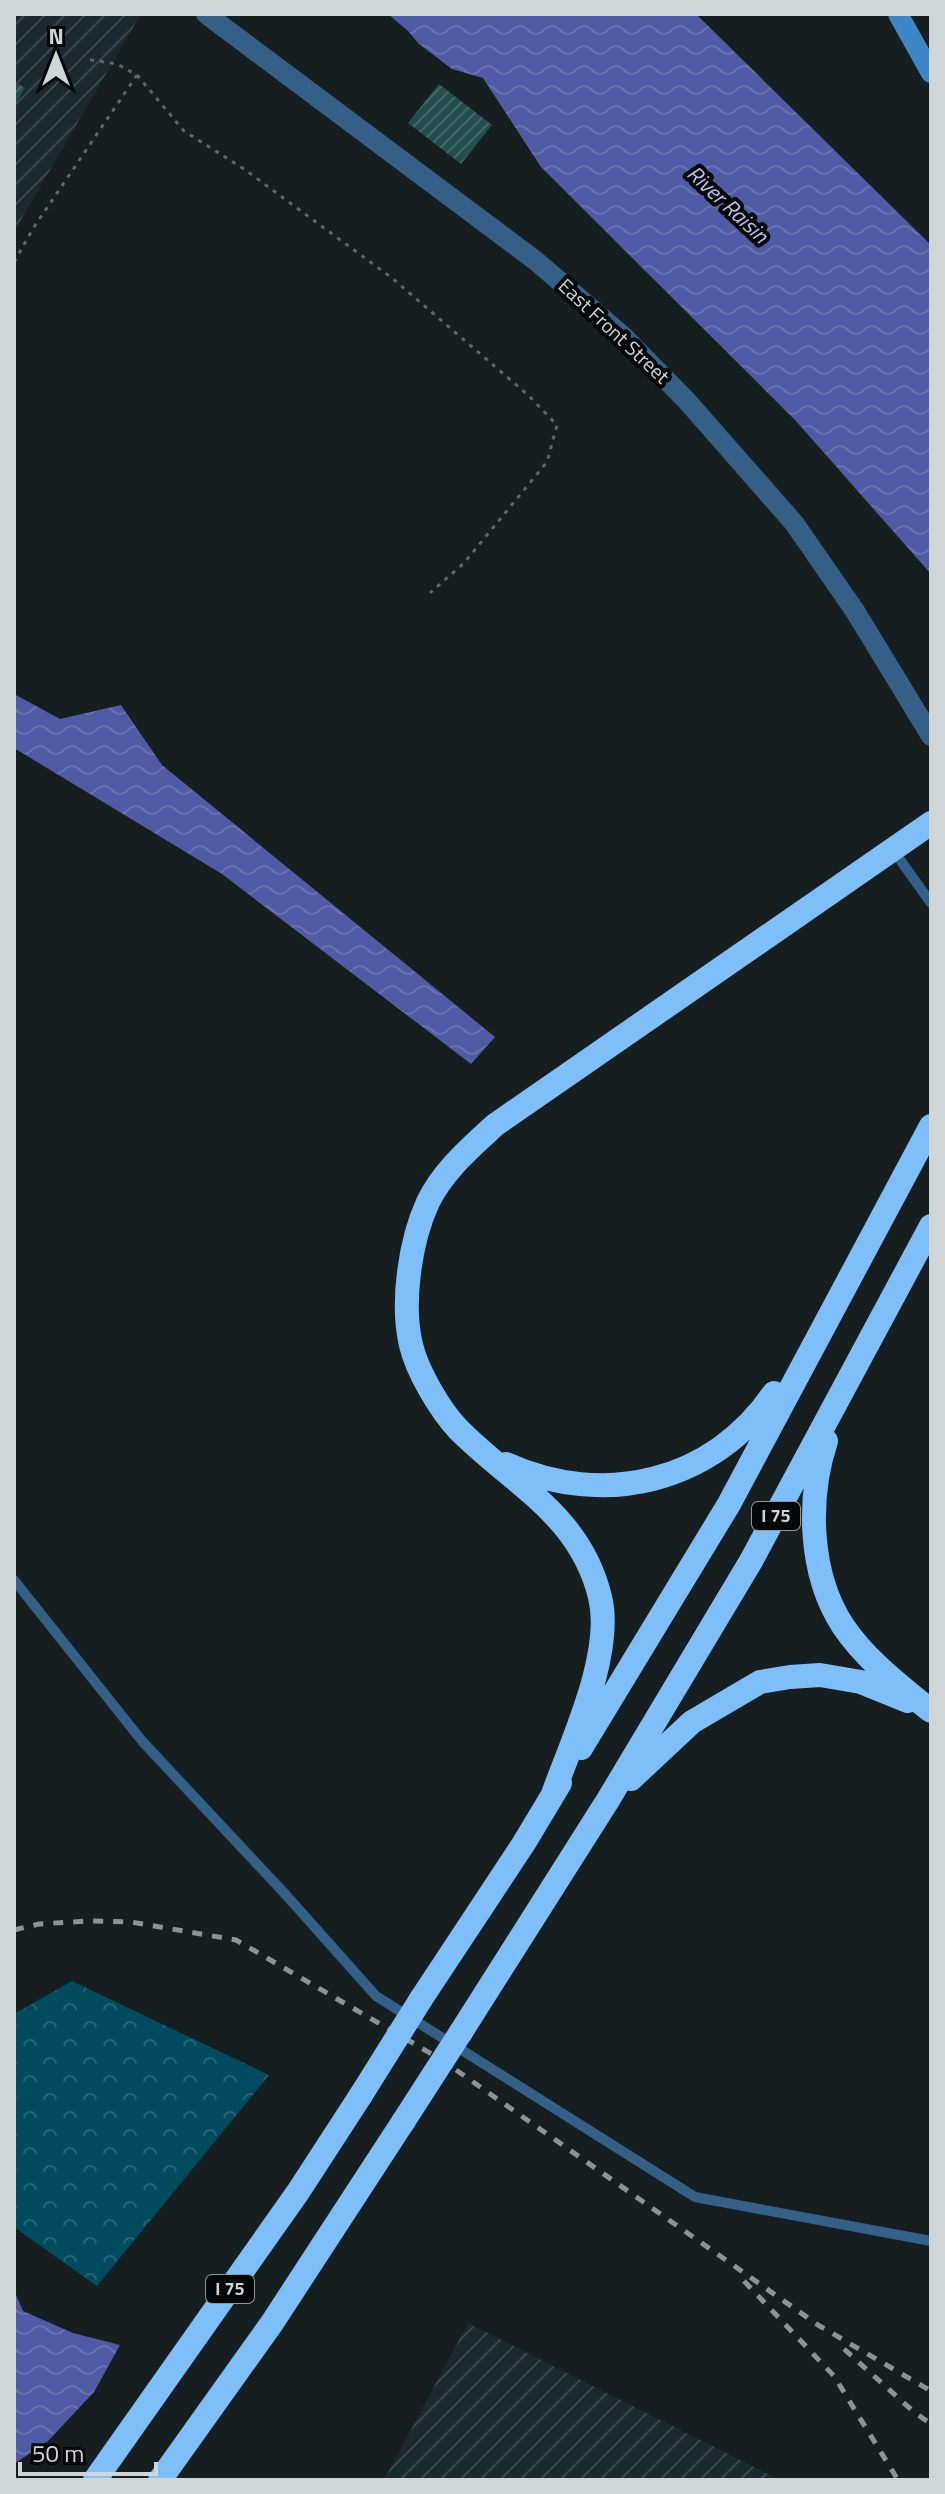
<svg xmlns="http://www.w3.org/2000/svg" width="945" height="2494" font-family="'Titillium Web',sans-serif">
<defs>
<pattern id="industrial-furrows" width="10" height="10" patternUnits="userSpaceOnUse" patternTransform="scale(2)"><rect width="10" height="10" fill="#1a292d"/><path d="M-1 1l2-2M0 10L10 0M9 11l2-2" fill="none" stroke="#3a474b"/></pattern>
<pattern id="forest-crowns" width="20" height="18" patternUnits="userSpaceOnUse" patternTransform="scale(2)"><rect width="20" height="18" fill="#004b5d"/><path d="M2 6a3 3 0 1 1 6 0M12 15a3 3 0 1 1 6 0" fill="none" stroke="#246474"/></pattern>
<pattern id="water-waves" width="16" height="10" patternUnits="userSpaceOnUse" patternTransform="scale(2)"><rect width="16" height="10" fill="#4f5ca5"/><path d="M0 5q4-4 8 0t8 0" fill="none" stroke="#6772b1"/></pattern>
<pattern id="building-hatch" width="6" height="6" patternUnits="userSpaceOnUse" patternTransform="scale(2)"><rect width="6" height="6" fill="#244e4d"/><path d="M-1 1l2-2M0 6l6-6M5 7l2-2" fill="none" stroke="#436766"/></pattern>
</defs>
<rect width="100%" height="100%" fill="#161e20"/>
<path fill="url(#industrial-furrows)" d="M14,14H141L14,232Z
M468,2323L780,2480H384Z"/>
<path fill="url(#forest-crowns)" d="M72,1981L269,2075L97,2286L14,2227V2014Z"/>
<path fill="url(#water-waves)" d="M388,14H696L931,245V574L795,420L541,167L483,78L452,69L419,44L408,31Z
M14,694L60,719L121,705L162,765L495,1037L471,1064L222,874L14,748Z
M14,2290L23,2311L73,2333L120,2345L94,2392L48,2441L14,2464Z"/>
<path fill="url(#building-hatch)" d="M14,81L25,88L14,106Z
M439,84L492,125L461,164L408,123Z"/>
<g fill="none" stroke-linecap="round" stroke-linejoin="round">
<path stroke="#5f6668" stroke-width="3" stroke-dasharray="4 6" stroke-linecap="butt" d="M137,75L184,131L244,169L392,278L528,395L557,425L547,462L464,563L430,593
M14,262L34,227L137,75L117,64L85,59"/>
<path stroke="#346087" stroke-width="10" d="M893,850L931,903
M14,1580L142,1741L286,1895L376,1996L695,2197L931,2241"/>
<path stroke="#346087" stroke-width="20" d="M206,14L536,261L623,336L687,401L794,523L855,611L931,736"/>
<path stroke="#3d87c6" stroke-width="20" d="M898,14L931,73"/>
<path stroke="#7ebef9" stroke-width="24" d="M826,1441C807,1499 809,1574 843,1626C865,1659 900,1686 931,1711
M506,1464C603,1508 713,1483 774,1393
M581,1748L729,1504L931,1126
M631,1779L692,1722L760,1682L790,1677L820,1675L861,1682L908,1701
M553,1794C572,1741 614,1653 600,1597C580,1514 512,1484 458,1429C440,1410 417,1371 411,1345C401,1303 410,1241 428,1202C443,1171 470,1148 495,1125L931,823
M421,1999L524,1843L560,1783
M461,2032L608,1800L751,1561L931,1226
M95,2480L298,2192L361,2095
M160,2480L272,2323L403,2122"/>
<path stroke="#8d9395" stroke-width="5" stroke-dasharray="10 10" stroke-linecap="butt" d="M14,1930L39,1924L88,1921L131,1922L236,1940L442,2060L818,2325L931,2391
M744,2281L834,2376L898,2480
M844,2349L914,2412L931,2424"/>
<path stroke="#7ebef9" stroke-width="24" d="M361,2095L421,1999
M403,2122L461,2032"/>
</g>
<g text-anchor="middle" stroke-width="8" stroke-linejoin="round" paint-order="stroke">
<g fill="#050708" stroke="#939799" stroke-width="2">
<rect x="752" y="1502" width="48" height="28" rx="6"/>
<rect x="206" y="2275" width="48" height="28" rx="6"/>
</g>
<g font-size="18" font-weight="bold" fill="#d0d5d7">
<text x="776" y="1522">I 75</text>
<text x="230" y="2295">I 75</text>
</g>
<g font-size="20" fill="#d0d5d7" stroke="#050708">
<text transform="translate(614 331) rotate(43)" y="7">East Front Street</text>
</g>
<g font-size="22" font-style="italic" fill="#bac5ee" stroke="#050708">
<text transform="translate(728 204) rotate(43)" y="8">River Raisin</text>
</g>
</g>
<rect width="945" height="2494" fill="none" stroke="#d0d5d7" stroke-width="32"/>
<g transform="translate(56 56)" stroke="#050708" stroke-width="6" paint-order="stroke">
<path d="M0-6L14 30L0 20L-14 30Z" fill="#d0d5d7"/>
<text y="-12" font-size="22" font-weight="bold" text-anchor="middle" fill="#d0d5d7">N</text>
</g>
<path d="M20 2462v12h136v-12" fill="none" stroke="#d0d5d7" stroke-width="4"/>
<text x="32" y="2462" font-size="24" fill="#d0d5d7" stroke="#050708" stroke-width="6" paint-order="stroke">50 m</text>
</svg>
